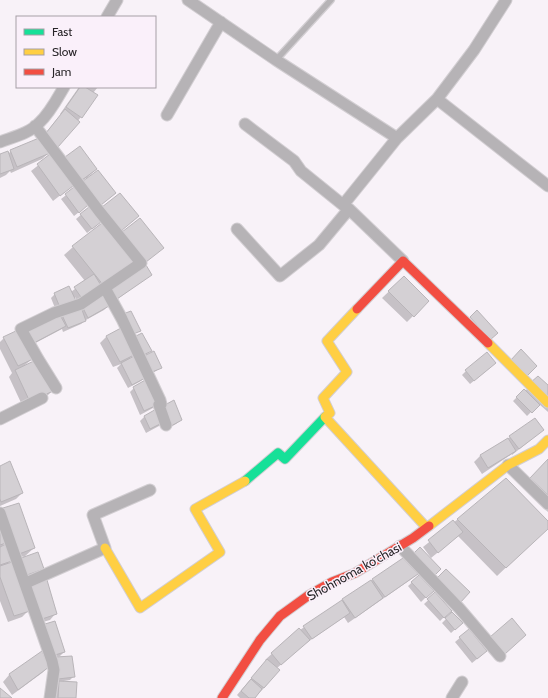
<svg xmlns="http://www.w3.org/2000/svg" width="548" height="698" font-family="Cabin,sans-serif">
<rect width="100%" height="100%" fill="#f8f2f8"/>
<path fill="#0003" fill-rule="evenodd" d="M79,87H98L93,93L81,117L57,146L42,159L11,173L10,171L6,175L0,178V155L8,154L11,151L40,140L61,114H60Z
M50,156L72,186L53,201L31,171Z
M66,158L96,169L86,179H87L86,178L75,186Z
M74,189L83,209L74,216L61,199Z
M89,208L96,226L87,233L76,219Z
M73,247L132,262L78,303L75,297L57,313L51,298L55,294L71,292L85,281L64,255Z
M145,267L151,275L113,302Z
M404,277L428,301L407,322L382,298Z
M108,306L104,310L86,320L81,324L63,332L62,329L26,348L32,359L25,365L52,391L46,397L23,407L9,377L12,373L0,349V342L4,338L60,318L62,316L83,307Z
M107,336L150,351L145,356L161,367L156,371L145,377L141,381L128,388L117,368L121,364L113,367L100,343ZM136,352L137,355L129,359Z
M491,367L470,384L462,375L466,371Z
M548,387V412L539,404L527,416L513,401L524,390Z
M134,388L157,403L153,408L140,415L130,392Z
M145,416L181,420L176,424L167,429L164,421L159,426L146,433L140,421Z
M543,430L512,455V454L482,474L474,462L480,456L510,437Z
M548,460V512L522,487Z
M0,467L22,493L16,499L0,506Z
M458,519L548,522V528L497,576L458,536L431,558L423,547Z
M0,524L34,548L24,557L43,569L39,573L23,579L17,563L24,556L13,560Z
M0,531L5,543L0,548L11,560L6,565L29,610L22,617L8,622L0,601Z
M403,559L417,574L410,580L348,623L344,617L305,644L277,668L264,688L254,698H240L237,695L266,661L265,660L299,629L300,630Z
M419,576L432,591L421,602L408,586Z
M32,586L56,613L50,620L36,624Z
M435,594L450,611L440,621L424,604Z
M452,613L462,623L451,633L442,623Z
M54,622L64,652L60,656L51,659L41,629L45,625Z
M469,630L482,655L472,663L455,642Z
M42,653L48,667L42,673L12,695L3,682L9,675Z
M52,663L74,676L70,680L64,681V682L75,698H52L53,688L59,682H55Z"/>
<path fill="#d4d0d4" stroke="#b9b5b9" d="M80,87H85L98,95L82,118L66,107Z
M65,109L80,122L58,147L46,133Z
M39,138L50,153L17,167L10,150Z
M80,146L97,169L82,180L65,157Z
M8,151L14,169L0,174V154Z
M50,154L73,186L60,196L37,164Z
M98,170L116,193L101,205L83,181Z
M74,187L88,205L79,213L65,194Z
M120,193L139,216L121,231L102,207Z
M89,207L101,222L92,229L80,214Z
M140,218L164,248L146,262L122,232Z
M102,223L133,262L104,286L72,246Z
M146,265L152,275L117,299L111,289Z
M94,274L102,287L83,300L74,287Z
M404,276L429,301L414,317L388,291Z
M69,286L77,303L61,310L54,293Z
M103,294L109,306L88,318L82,306Z
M81,307L86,321L68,328L62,315Z
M477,310L498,333L490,340L470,317Z
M131,311L141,331L133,334L123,314Z
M60,315L66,326L32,344L26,332Z
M121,328L136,354L120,362L106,336Z
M18,330L33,359L18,366L3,337Z
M142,333L152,351L143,355L134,337Z
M521,349L537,366L526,377L510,361Z
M154,351L162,368L152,372L144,356Z
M487,352L496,363L474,381L465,370Z
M136,355L147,377L132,385L121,363Z
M38,359L53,391L30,402L15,370Z
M538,376L548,385V400L530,383Z
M147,379L159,404L144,411L133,387Z
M524,389L540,405L532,413L516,397Z
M174,400L182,420L171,426L163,406Z
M158,408L164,422L150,429L144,416Z
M535,418L544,430L519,449L509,436Z
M508,438L516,451L488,468L480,455Z
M548,459V495L530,478Z
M10,461L23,493L1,502L0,499V466Z
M506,478L548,521V529L506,568L457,519Z
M19,503L35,548L19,554L3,508Z
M453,520L463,532L438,553L428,540Z
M0,528L6,543L0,545Z
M6,544L12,561L0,565V547Z
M420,547L441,569L434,576L413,554Z
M38,552L44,569L27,575L21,558Z
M403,558L418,574L385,597L372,579Z
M12,562L30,611L14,616L0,577V566Z
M446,569L470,592L460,603L436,579Z
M419,575L434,591L426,598L411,582Z
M47,580L57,614L42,619L31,585Z
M371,580L383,598L355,618L342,599Z
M435,592L452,611L444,618L427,599Z
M342,600L350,613L312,639L303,626Z
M452,612L463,623L455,630L445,618Z
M512,618L526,635L505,654L490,637Z
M55,621L65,652L55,655L45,624Z
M299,628L310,640L281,665L271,653Z
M469,629L487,651L477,659L459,637Z
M42,651L49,667L18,690L9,674Z
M72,656L75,677L58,679L56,657Z
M267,659L280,670L264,688L251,678Z
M251,679L262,689L255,698H249L241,691Z
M59,681L77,682L76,698H58Z
M0,688L12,698H0Z"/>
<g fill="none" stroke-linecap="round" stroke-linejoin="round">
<g stroke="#d2ced2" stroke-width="8">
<path id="lane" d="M276,60L331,0"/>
</g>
<g stroke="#d2ced2" stroke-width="13">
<path id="street" d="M188,0L276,60L397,138
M107,17L117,0
M437,99L548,186
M167,115L221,22
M245,124L294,161L301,171L348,209
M35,126L99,211L141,263L81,304L54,313L21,329L38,359L56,388
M0,142C13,137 30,133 39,123C50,113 57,99 64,87
M343,205L397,138L437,99L474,50L506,0
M237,229L280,276L319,245L349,209L403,261
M105,288L122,319L160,400L161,404L159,405L166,425
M0,419L42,398
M508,465L548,504
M0,513L52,661L54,670L50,698
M400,546L459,608L500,656
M26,583L105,548L93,515L150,490
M452,698L462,682"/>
</g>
<g stroke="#d2ced2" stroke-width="11">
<path id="fast" d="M245,481L278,453L285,459L325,417"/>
</g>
<g stroke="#d2ced2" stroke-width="11">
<path id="slow" d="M357,309L327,341L347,372L323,398L330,413L325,417L426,527
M488,343L548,403
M429,526L508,465L539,449L548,440
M105,548L140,608L220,552L195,509L245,481"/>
</g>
<g stroke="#d2ced2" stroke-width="11">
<path id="jam" d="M357,309L403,261L488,343
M222,698L260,640L280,616L309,595L332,582L355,573L413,538L429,526"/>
</g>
<use href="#lane" stroke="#b6b3b6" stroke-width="5.5"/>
<use href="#street" stroke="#b6b3b6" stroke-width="11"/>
<use href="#fast" stroke="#16e098" stroke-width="9"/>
<use href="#slow" stroke="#ffcf43" stroke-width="9"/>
<use href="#jam" stroke="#f24e42" stroke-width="9"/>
</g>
<g text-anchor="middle" stroke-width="3" stroke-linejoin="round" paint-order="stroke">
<g font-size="13" fill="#282528" stroke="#faf0fa">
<text transform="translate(354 571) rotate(-29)" y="5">Shohnoma ko'chasi</text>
</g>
</g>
<rect x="16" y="16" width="140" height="72" fill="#faf0fa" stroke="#a69fa6"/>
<rect x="24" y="29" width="20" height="6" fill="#16e098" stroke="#a69fa6"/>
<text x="52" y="36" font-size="12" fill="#282528">Fast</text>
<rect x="24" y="49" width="20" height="6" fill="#ffcf43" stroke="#a69fa6"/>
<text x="52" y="56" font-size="12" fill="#282528">Slow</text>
<rect x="24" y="69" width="20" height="6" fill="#f24e42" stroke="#a69fa6"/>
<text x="52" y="76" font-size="12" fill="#282528">Jam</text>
</svg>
